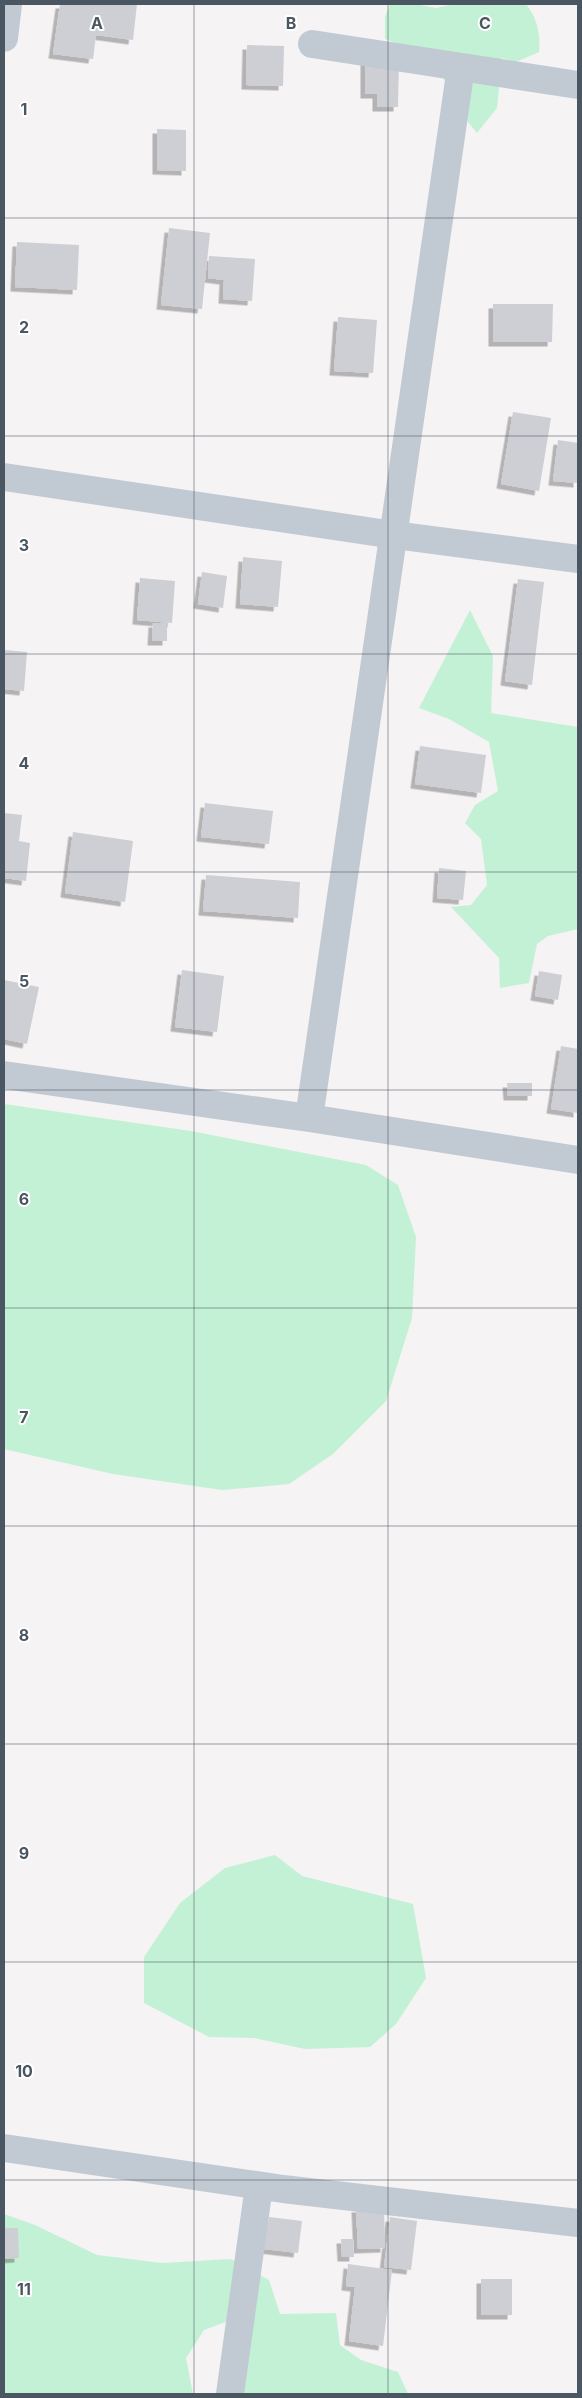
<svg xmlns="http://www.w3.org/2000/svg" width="582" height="2398" font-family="Inter,sans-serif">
<defs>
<filter id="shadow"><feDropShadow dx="-4.5" dy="4.5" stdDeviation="0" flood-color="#0004"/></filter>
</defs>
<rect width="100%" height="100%" fill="#f5f3f3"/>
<path fill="#c3f1d5" d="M390,4H414L436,8L454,4H526C537,18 541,34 539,52L516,62L502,58L497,108L477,133L468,122L451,88L431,64L417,51L385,39V17Z
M470,610L493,656L491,713L578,727V929L548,936L537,944L529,983L500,988L499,958L451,907L471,905L487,885L481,839L465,823L475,805L498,791L489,742L449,719L419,708Z
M4,1104L191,1131L366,1165L398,1185L416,1237L412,1318L386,1401L333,1454L289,1484L222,1490L113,1474L4,1449Z
M275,1855L302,1876L413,1904L426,1978L396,2024L370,2047L305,2049L254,2038L209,2037L144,2003V1957L180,1903L225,1868Z
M4,2214L35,2225L97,2255L162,2263L231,2259L269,2280L280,2314L336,2313L340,2345L361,2360L398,2372L408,2394H238L231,2320L204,2330L186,2358L193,2394H4Z"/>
<path fill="#cdcfd5" filter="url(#shadow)" d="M60,4H137L133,40L96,35L93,59L53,54Z
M247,45L284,46L283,86L246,85Z
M365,58L399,59L398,107H377V94H365Z
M157,129L186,130V171L157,170Z
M169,228L210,233L202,309L161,305Z
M17,242L79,245L77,290L15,287Z
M209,256L255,259L252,301L223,299L224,280L208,278Z
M493,304H553L552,342H493Z
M338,317L377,320L373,373L334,371Z
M513,412L551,418L539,491L501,484Z
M558,440L578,443V483L553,481Z
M243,557L282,561L278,607L240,604Z
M202,572L227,576L223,608L198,604Z
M140,578L175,581L172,623L137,620Z
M518,579L544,582L532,685L505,681Z
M153,623H167V641H152Z
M4,650L27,652L24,691L4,689Z
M420,746L486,755L481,793L415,784Z
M205,803L273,811L269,844L201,837Z
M4,813L22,815L19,841L30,843L26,881L4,878Z
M73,832L133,841L125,902L65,893Z
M439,868L466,871L463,900L437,898Z
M206,875L300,882L298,918L203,911Z
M182,970L224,976L217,1032L175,1027Z
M539,971L562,975L558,1000L535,996Z
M4,980L39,987L27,1044L4,1039Z
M561,1046L578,1049V1113L551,1109Z
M507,1083H532V1096H508Z
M384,2207L385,2248L358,2249L356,2208Z
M269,2217L302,2221L298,2253L264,2249Z
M390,2217L417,2221L411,2270L384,2267Z
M4,2228H18L19,2258L4,2259Z
M341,2239H353L354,2257H342Z
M348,2264L392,2270L383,2346L349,2341L355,2287L346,2286Z
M481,2279H512V2315H481Z"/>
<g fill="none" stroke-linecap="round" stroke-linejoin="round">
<path stroke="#c1cad2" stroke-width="28" d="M4,38L8,4
M312,44L578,85
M4,477L394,535L578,559
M4,1075L309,1118L578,1160
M309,1118L461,67
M4,2148L283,2189L578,2223
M230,2394L259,2186"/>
</g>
<path fill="none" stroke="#4a5661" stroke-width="1" stroke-opacity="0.55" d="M194,4V2394M388,4V2394M4,218H578M4,436H578M4,654H578M4,872H578M4,1090H578M4,1308H578M4,1526H578M4,1744H578M4,1962H578M4,2180H578"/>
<g font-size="16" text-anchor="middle" font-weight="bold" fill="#4a5661" stroke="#fff" stroke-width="4" stroke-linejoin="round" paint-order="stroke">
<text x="97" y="29">A</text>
<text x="291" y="29">B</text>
<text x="485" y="29">C</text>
<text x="24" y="115">1</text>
<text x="24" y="333">2</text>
<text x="24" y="551">3</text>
<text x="24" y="769">4</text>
<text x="24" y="987">5</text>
<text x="24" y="1205">6</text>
<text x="24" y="1423">7</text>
<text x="24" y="1641">8</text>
<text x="24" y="1859">9</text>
<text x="24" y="2077">10</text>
<text x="24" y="2295">11</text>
</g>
<rect width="582" height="2398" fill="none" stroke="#4a5661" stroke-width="10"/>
</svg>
